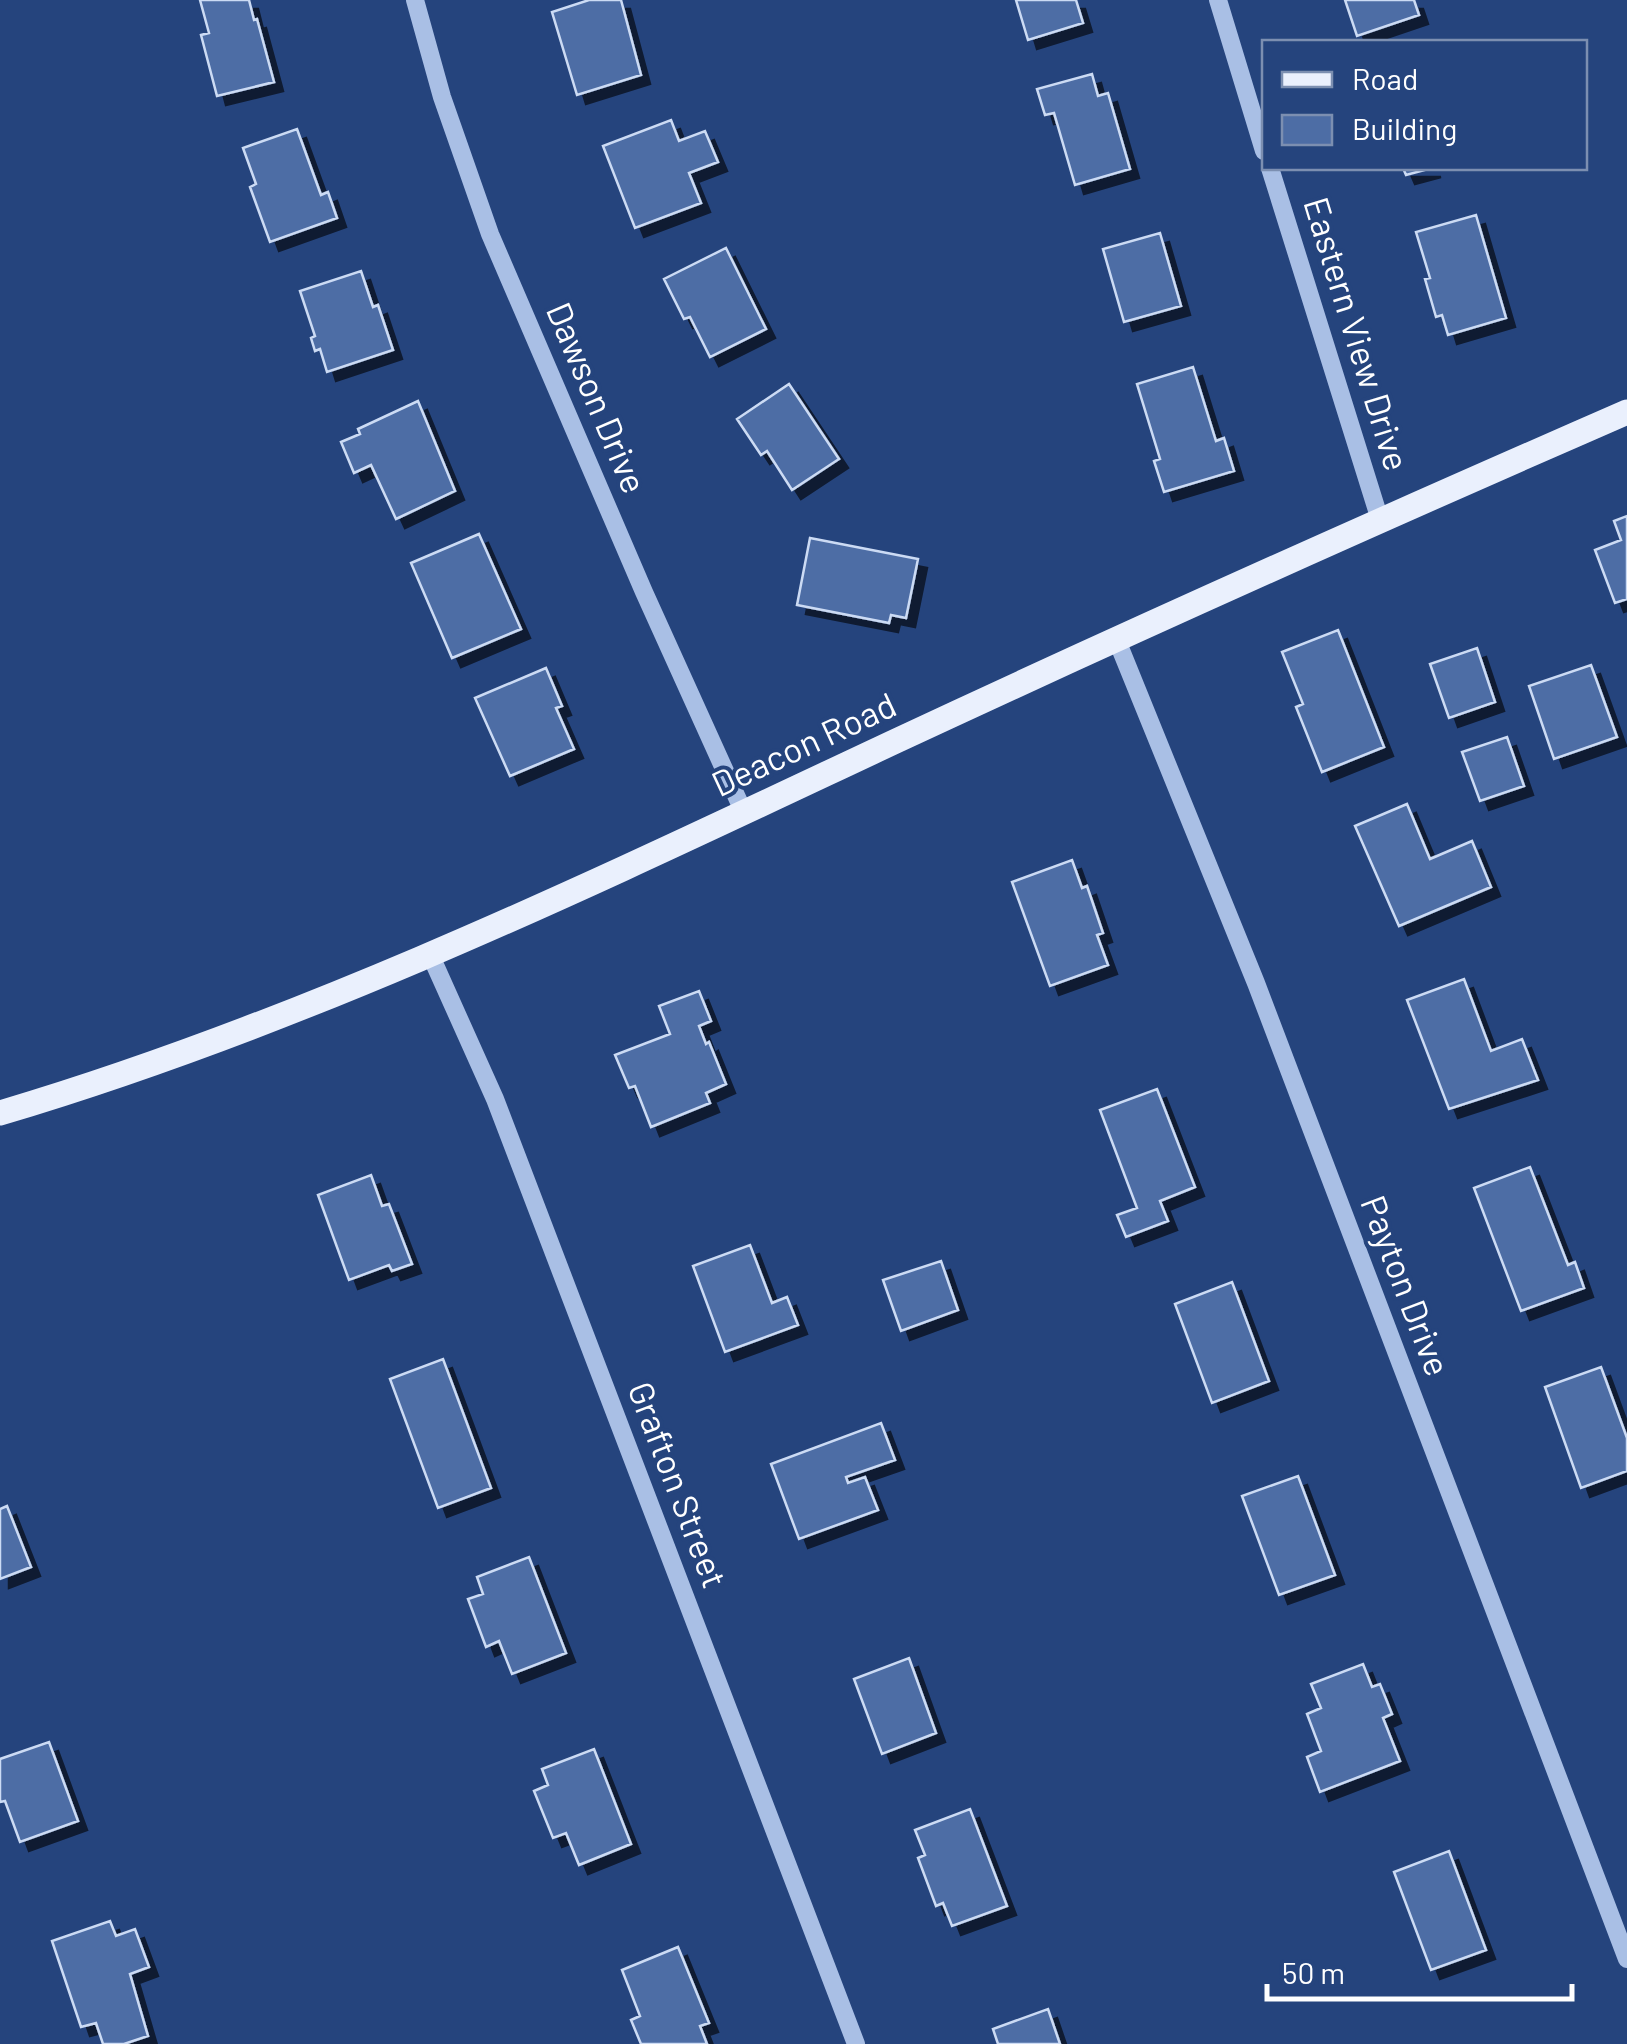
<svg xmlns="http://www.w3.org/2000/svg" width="1627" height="2044" font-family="Barlow,sans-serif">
<defs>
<filter id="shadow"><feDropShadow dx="9" dy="9" stdDeviation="0" flood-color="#0009"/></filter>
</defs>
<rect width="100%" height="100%" fill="#25447d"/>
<path fill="#4d6da5" stroke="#ccdbf4" stroke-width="2.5" filter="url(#shadow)" d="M200,0H249L254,20L257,19L274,82L217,96L201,35L209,33Z
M589,0H621L641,75L577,95L552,12Z
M1016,0H1076L1083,23L1028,40Z
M1345,0H1414L1419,15L1357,36Z
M1092,74L1098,96L1108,93L1130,169L1075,185L1054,113L1045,115L1037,89Z
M671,120L679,141L705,131L718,162L689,173L701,203L635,228L603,146Z
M297,129L321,195L328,192L337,218L270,242L250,187L256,184L243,148Z
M1403,168H1432L1406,175Z
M1476,215L1506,318L1448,335L1442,315L1436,317L1425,279L1430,278L1416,232Z
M1160,233L1181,306L1124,322L1103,249Z
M726,248L766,329L710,357L690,317L684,319L664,279Z
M361,271L373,307L378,305L393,350L327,372L320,349L315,351L311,338L315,336L300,291Z
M1193,367L1216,441L1224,438L1234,471L1164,492L1154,461L1160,459L1137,384Z
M789,384L839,459L792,490L767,451L761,455L737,419Z
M418,401L455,491L396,519L371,465L354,473L341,442L360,434L358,429Z
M1627,516V599L1615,603L1595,550L1621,540L1614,521Z
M479,534L521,629L452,658L411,563Z
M810,538L918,559L906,618L891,615L889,623L797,605Z
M1338,630L1384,747L1322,772L1296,707L1303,704L1282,652Z
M1477,648L1495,702L1449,718L1430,664Z
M1591,665L1617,737L1554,759L1529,686Z
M546,668L562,706L556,708L574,749L510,776L475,698Z
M1507,737L1524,786L1480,801L1462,752Z
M1407,804L1430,859L1472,841L1491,887L1399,926L1355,826Z
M1072,860L1082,888L1087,886L1103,933L1097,935L1108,965L1050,986L1012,882Z
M1464,979L1491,1051L1522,1039L1538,1080L1449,1109L1407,1000Z
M699,991L711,1021L699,1026L706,1044L709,1042L726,1084L706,1093L710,1103L651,1127L635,1086L629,1088L615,1055L670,1034L659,1006Z
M1157,1089L1195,1187L1160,1201L1168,1221L1126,1237L1117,1215L1137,1208L1100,1110Z
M1530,1167L1568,1265L1575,1262L1584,1288L1521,1311L1474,1188Z
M371,1175L382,1206L389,1204L412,1264L392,1271L389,1265L349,1280L318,1195Z
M750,1245L772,1303L787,1297L798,1325L725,1352L693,1266Z
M941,1261L958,1310L901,1331L883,1280Z
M1232,1282L1269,1381L1212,1403L1175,1304Z
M443,1359L491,1488L438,1508L390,1379Z
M1601,1367L1627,1438V1471L1581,1488L1545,1387Z
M881,1423L895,1460L846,1477L848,1483L865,1477L878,1510L799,1539L771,1464Z
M1298,1476L1335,1575L1279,1595L1242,1496Z
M7,1506L31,1567L0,1579V1509Z
M529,1557L566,1653L512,1674L499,1641L486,1647L468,1599L483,1594L477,1577Z
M909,1658L936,1733L882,1754L854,1679Z
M1363,1664L1372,1687L1380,1684L1392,1714L1383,1718L1400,1761L1320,1792L1307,1757L1321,1751L1307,1714L1321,1708L1311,1684Z
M49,1742L78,1821L20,1842L5,1801L0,1802V1759Z
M594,1749L631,1844L579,1865L566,1833L553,1838L534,1791L548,1785L542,1769Z
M970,1809L1007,1906L952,1926L943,1903L936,1906L918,1858L925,1855L915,1830Z
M1449,1851L1486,1950L1431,1970L1394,1872Z
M110,1921L116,1936L135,1929L149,1967L130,1974L148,2036L124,2044H103L96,2023L81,2027L52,1941Z
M678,1947L709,2023L700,2026L707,2044H641L631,2020L640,2016L622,1970Z
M1048,2009L1060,2044H998L993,2029Z"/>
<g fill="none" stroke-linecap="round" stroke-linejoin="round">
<path stroke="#a9bfe5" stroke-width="18" d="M415,0L442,97L490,234L644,592L744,813
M1218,0L1264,151
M1270,168L1380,520
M1116,638L1256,983L1627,1959
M430,954L495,1099L856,2044"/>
<path stroke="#eaf0fd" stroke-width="25" d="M0,1113C310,1021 604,878 896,741C1138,628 1382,519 1627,412"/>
</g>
<g text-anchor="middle" stroke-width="8" stroke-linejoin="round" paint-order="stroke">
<g font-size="35" fill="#fff" stroke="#25447d">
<text transform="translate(1356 334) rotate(73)" y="12">Eastern View Drive</text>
<text transform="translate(596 398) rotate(67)" y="12">Dawson Drive</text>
<text transform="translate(804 745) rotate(-25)" y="12">Deacon Road</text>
<text transform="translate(1405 1286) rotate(69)" y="12">Payton Drive</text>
<text transform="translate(677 1485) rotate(69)" y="12">Grafton Street</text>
</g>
</g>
<rect x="1262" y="40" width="325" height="130" fill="#25447d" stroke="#7c8fb1" stroke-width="2.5"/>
<rect x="1282" y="72" width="50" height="15" fill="#eaf0fd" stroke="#7c8fb1" stroke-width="2.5"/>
<text x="1352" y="90" font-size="30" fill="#ffffff">Road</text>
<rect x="1282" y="115" width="50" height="30" fill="#4d6da5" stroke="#7c8fb1" stroke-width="2.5"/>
<text x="1352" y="140" font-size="30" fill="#ffffff">Building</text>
<path d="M1267 1984v15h305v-15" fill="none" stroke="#ffffff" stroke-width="5"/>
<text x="1282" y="1984" font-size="30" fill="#ffffff" stroke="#25447d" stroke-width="8" paint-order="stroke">50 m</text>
</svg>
